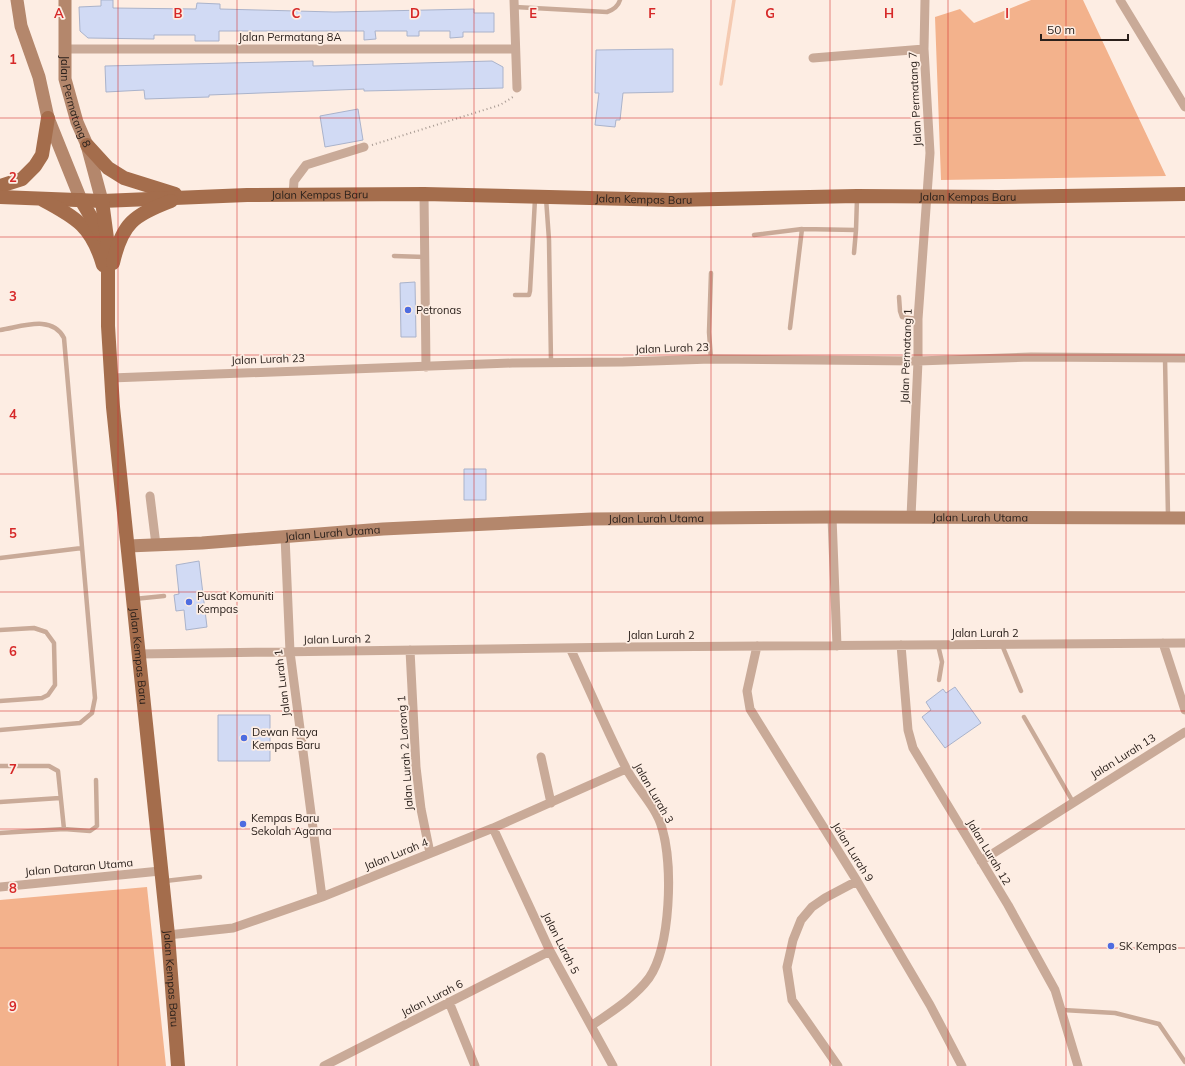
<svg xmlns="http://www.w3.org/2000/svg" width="1185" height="1066" font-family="Mulish,sans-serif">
<rect width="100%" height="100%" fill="#fdede3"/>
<path fill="#f3b28c" d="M1031,0H1083L1166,176L941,180L935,17L960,9L974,23Z
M147,887L166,1066H0V900Z"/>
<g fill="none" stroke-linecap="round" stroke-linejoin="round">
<path stroke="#f5cab1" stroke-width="3.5" d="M721,84L734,0"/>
</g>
<path fill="#d1daf4" stroke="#aab3cb" d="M101,0H113V8L196,9L197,3L220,4V9L334,12L474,9V13H494V32H463V37L450,38V31H419V36H407V31H375L376,39L364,40V31H219V41H195V35H154V39L88,38L80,31L79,7L101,6Z
M673,49V92L623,93L620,120H616L615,127L595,125L599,93H595L596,50Z
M313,61V66L492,61L503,67V88L364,91V89L209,95V97L145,99L144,90L106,92L105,66Z
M358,109L363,140L325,147L320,116Z
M415,282L416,337H401L400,283Z
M464,469H486V500H464Z
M199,561L207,627L186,630L184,610L176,611L174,595L179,594L176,565Z
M955,687L981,723L945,748L922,717L931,710L926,702L943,689L946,693Z
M218,715H270V761H218Z"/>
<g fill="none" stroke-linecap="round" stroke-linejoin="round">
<path stroke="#a79a92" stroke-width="2" stroke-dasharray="1 3" stroke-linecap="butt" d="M372,145L500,105L513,97"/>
<path stroke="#c9aa98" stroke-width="4.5" d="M515,7L607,12C613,10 618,7 620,0
M546,198L549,240L551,362
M754,235L802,229
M854,253L856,230
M394,256L425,257
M515,295H529L530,291L535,199
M899,297L900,311L902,317L918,319
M790,328L802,229L856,230L857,198
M0,330C21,327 52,314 64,338L95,698L92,713L80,723L0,730
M1165,358L1168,516
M711,359L709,332L711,273
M0,558L82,548
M134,599L164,596
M0,630L34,628L46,632L54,643L55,685L48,695L42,698L0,701
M938,645L942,662L939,680
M1002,645L1021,691
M1024,717L1073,802
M0,766H49L58,771L64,829
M0,802L60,798
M0,833L64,829L90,831L97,826L96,780
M165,881L200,877
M1063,1010L1115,1013L1159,1024L1185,1062"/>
<path stroke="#c9aa98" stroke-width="9" d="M514,0L517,88
M1120,0L1185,107
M65,49H515
M813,58L924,49
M424,194L426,367
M293,195L294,181L306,165L364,147
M111,378L512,363L623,362L711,359L918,361L1031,357L1185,358
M150,496L156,545
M832,517L837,646
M911,517L918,361V319L930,153L924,49L925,0
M285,536L290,652L322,897
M1163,643L1185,710
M901,645L908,730L913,748L1008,905L1055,990L1078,1066
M757,646L747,691L750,709L857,881L930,1005L962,1066
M570,648C589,688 606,729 626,768C636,788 656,806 662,828C673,865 671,946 649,978C634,998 611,1012 591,1026
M410,650L416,767L421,809L430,853
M138,654L627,647L1185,643
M541,757L551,803
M493,828L550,951L613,1066
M981,861L1185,732
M0,887L160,871
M168,935L233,928L322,897L493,828L626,769
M449,1002L475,1066
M324,1066L550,951
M838,1066L792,1000L787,967L793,940L801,920L812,907L825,898L857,881"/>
<g stroke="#b4876c" stroke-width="13">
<path d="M17,0L21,26L39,77L48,118L81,200"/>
<path id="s1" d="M65,0V79L77,122L87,145L102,201"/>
<path id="s2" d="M128,546L202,543L383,529L592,519L832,517L1185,518"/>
</g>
<g stroke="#a46d4c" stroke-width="14">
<path d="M87,145L108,168L124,178L175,194"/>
<path d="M0,186L22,179L35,166L42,155L48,118"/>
<path id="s3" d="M0,197L102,201L247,195L424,194L672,200L857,196L998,197L1185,194"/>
<path d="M43,200C77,218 92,227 103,265"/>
<path d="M81,200L103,237"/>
<path id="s4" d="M102,201L108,246V326L113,407L168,935L178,1066"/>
<path d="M113,263C122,223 134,215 171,201"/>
</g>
</g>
<path fill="none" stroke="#d62828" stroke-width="1" stroke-opacity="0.55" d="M118,0V1066M237,0V1066M356,0V1066M474,0V1066M592,0V1066M711,0V1066M830,0V1066M948,0V1066M1066,0V1066M0,118H1185M0,237H1185M0,355H1185M0,474H1185M0,592H1185M0,711H1185M0,829H1185M0,948H1185"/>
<g fill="#4e6ce0" stroke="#fdede3" stroke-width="1.5">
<circle cx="408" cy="310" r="4"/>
<circle cx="189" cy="602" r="4"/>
<circle cx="244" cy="738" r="4"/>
<circle cx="243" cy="824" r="4"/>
<circle cx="1111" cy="946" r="4"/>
</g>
<g text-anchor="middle" stroke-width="3.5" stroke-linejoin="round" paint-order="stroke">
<g font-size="11" fill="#2a201b" stroke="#fdede3">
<text x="290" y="41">Jalan Permatang 8A</text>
<text transform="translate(915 99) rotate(-93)" y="4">Jalan Permatang 7</text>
<text dy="4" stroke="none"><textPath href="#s1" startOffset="103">Jalan Permatang 8</textPath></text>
<text dy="4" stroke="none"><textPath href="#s3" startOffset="320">Jalan Kempas Baru</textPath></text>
<text dy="4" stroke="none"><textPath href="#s3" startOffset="968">Jalan Kempas Baru</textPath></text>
<text dy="4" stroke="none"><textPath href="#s3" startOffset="644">Jalan Kempas Baru</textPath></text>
<text transform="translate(672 348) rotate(-2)" y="4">Jalan Lurah 23</text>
<text transform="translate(906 356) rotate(-88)" y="4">Jalan Permatang 1</text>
<text transform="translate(268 359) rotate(-2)" y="4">Jalan Lurah 23</text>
<text dy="4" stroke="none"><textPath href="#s2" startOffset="853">Jalan Lurah Utama</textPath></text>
<text dy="4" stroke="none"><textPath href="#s2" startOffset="529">Jalan Lurah Utama</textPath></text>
<text dy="4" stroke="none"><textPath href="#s2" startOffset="205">Jalan Lurah Utama</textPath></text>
<text x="985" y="637">Jalan Lurah 2</text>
<text x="661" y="639">Jalan Lurah 2</text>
<text transform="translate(337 639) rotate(-1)" y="4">Jalan Lurah 2</text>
<text dy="4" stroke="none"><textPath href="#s4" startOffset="457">Jalan Kempas Baru</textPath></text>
<text transform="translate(282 683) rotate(-97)" y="4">Jalan Lurah 1</text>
<text transform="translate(405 753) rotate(-94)" y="4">Jalan Lurah 2 Lorong 1</text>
<text transform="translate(1123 756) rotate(-32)" y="4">Jalan Lurah 13</text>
<text transform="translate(654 793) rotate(60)" y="4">Jalan Lurah 3</text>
<text transform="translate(853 852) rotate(58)" y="4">Jalan Lurah 9</text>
<text transform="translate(989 852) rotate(59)" y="4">Jalan Lurah 12</text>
<text transform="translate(396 854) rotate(-22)" y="4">Jalan Lurah 4</text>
<text transform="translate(79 867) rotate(-5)" y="4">Jalan Dataran Utama</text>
<text transform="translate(561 943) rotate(63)" y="4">Jalan Lurah 5</text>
<text dy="4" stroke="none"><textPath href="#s4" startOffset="781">Jalan Kempas Baru</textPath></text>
<text transform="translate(432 998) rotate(-27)" y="4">Jalan Lurah 6</text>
</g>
<g font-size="11" fill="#2a201b" stroke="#fdede3" text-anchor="start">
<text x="416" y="314">Petronas</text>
<text x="197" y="600">Pusat Komuniti<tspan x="197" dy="13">Kempas</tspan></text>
<text x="252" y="736">Dewan Raya<tspan x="252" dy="13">Kempas Baru</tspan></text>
<text x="251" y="822">Kempas Baru<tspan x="251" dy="13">Sekolah Agama</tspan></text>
<text x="1119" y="950">SK Kempas</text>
</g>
</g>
<g font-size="13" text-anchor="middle" font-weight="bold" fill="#d62828" stroke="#fdede3" stroke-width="3.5" stroke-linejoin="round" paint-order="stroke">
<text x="59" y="18">A</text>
<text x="178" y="18">B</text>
<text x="296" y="18">C</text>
<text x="415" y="18">D</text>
<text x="533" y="18">E</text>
<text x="652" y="18">F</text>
<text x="770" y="18">G</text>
<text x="889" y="18">H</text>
<text x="1007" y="18">I</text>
<text x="13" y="64">1</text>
<text x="13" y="182">2</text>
<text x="13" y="301">3</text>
<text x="13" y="419">4</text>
<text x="13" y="538">5</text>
<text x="13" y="656">6</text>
<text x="13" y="774">7</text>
<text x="13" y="893">8</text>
<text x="13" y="1011">9</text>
</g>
<path d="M1041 34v6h87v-6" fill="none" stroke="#2a201b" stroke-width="2"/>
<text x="1047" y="34" font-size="12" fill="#2a201b" stroke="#fdede3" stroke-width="3" paint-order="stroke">50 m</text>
</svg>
